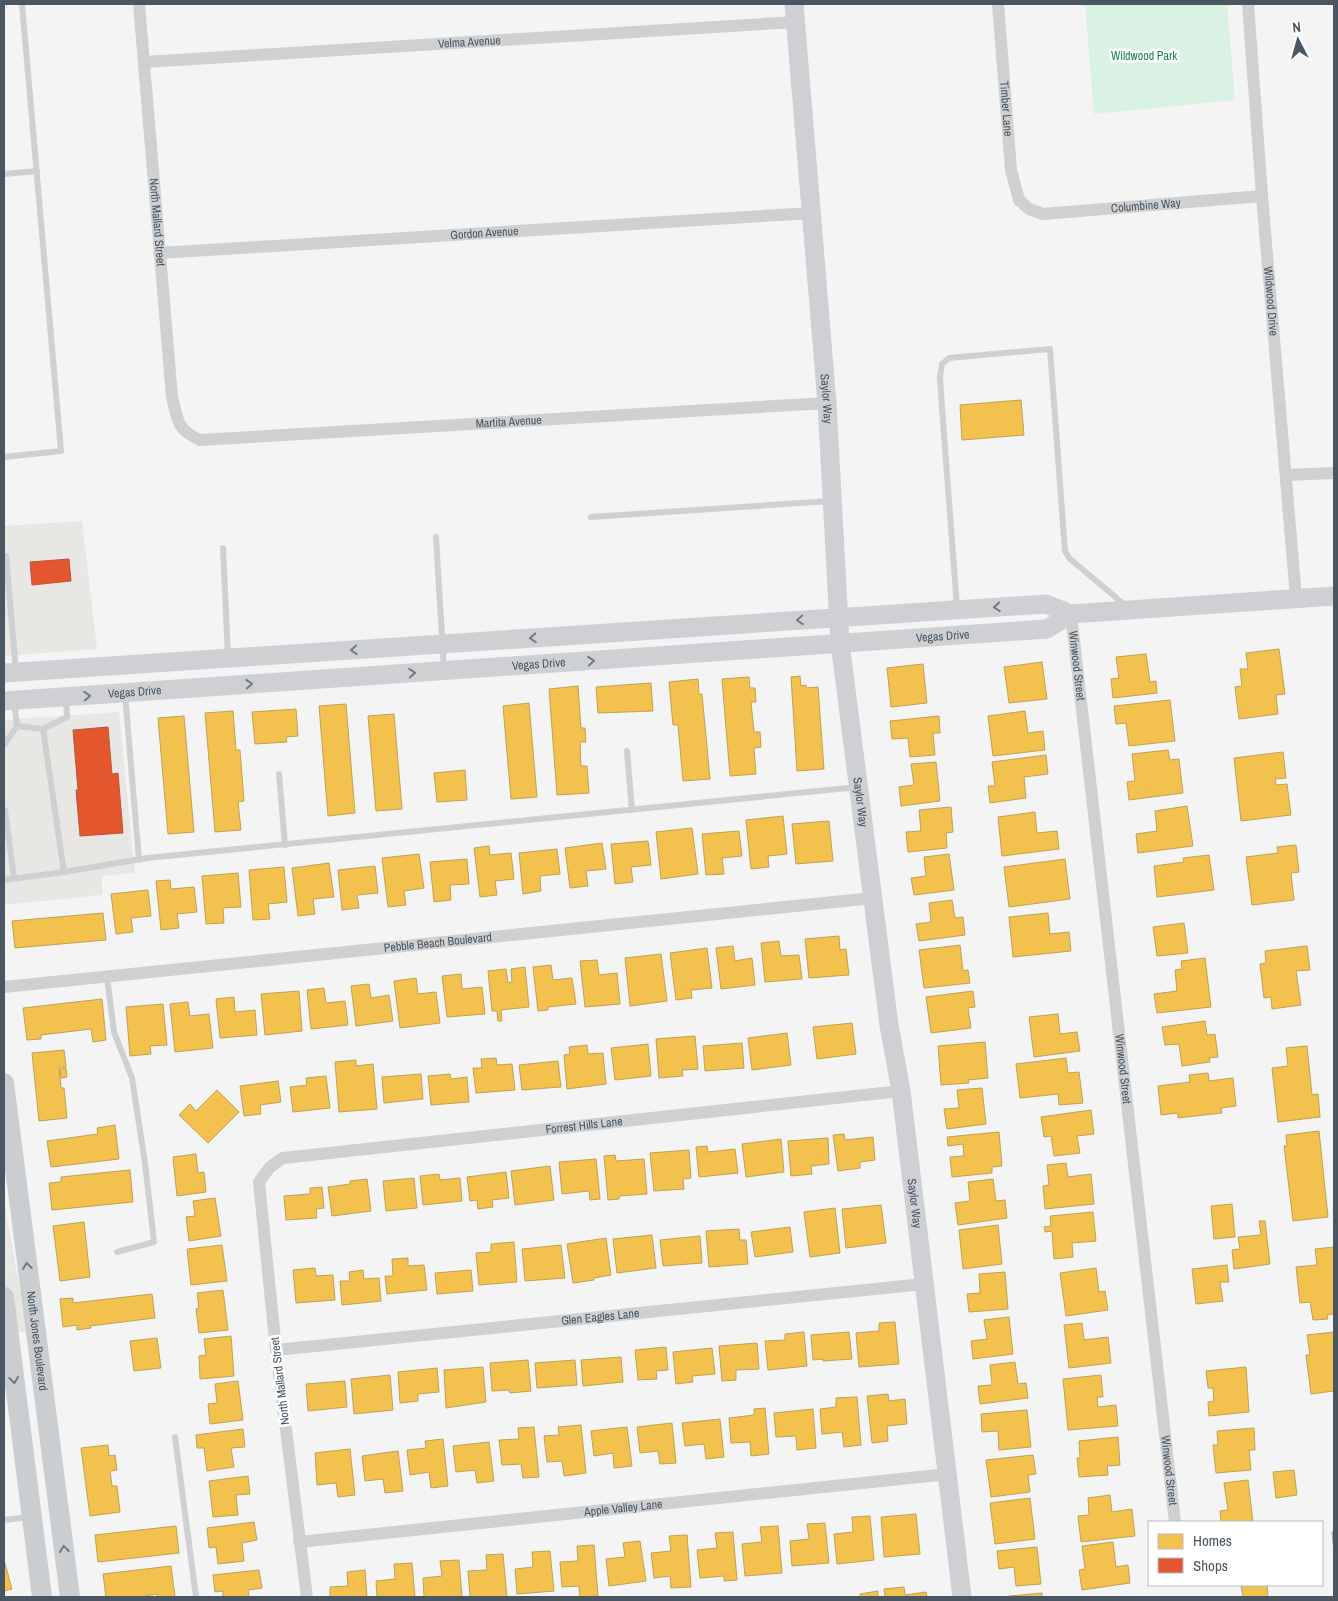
<svg xmlns="http://www.w3.org/2000/svg" width="1338" height="1601" font-family="'Archivo Narrow',sans-serif">
<rect width="100%" height="100%" fill="#f4f4f4"/>
<path fill="#e8e7e3" d="M82,521L97,649L4,656V526Z
M119,712L135,873L102,876V895L4,905V720Z
M4,1202L28,1332L4,1334Z"/>
<path fill="#d9f2e3" d="M1085,4H1227L1235,100L1094,114Z"/>
<path fill="#f2c14e" stroke="#c0a154" d="M1021,400L1024,435L962,440L960,405Z
M1279,649L1285,694L1276,695L1278,714L1239,719L1235,687L1242,686L1240,669H1248L1246,653Z
M1146,654L1150,682L1156,681L1157,693L1113,698L1111,679L1119,678L1116,657Z
M1042,662L1047,699L1009,703L1004,667Z
M923,664L927,703L891,707L887,668Z
M800,676L801,686L806,685V688L818,687L824,769L797,771L791,677Z
M749,677L750,688H755L756,702H751L754,732H760L761,747L754,748L756,774L730,776L722,679Z
M698,679L699,694H702L710,779L683,781L678,725H673L669,682Z
M651,683L653,711L598,713L596,687Z
M578,686L581,728H585L586,742H580L581,766H587L589,793L557,795L549,689Z
M1170,700L1175,741L1129,746L1126,723L1116,724L1114,706Z
M529,703L537,797L511,799L503,706Z
M346,704L355,813L328,816L319,706Z
M296,709L298,736L286,737L287,742L255,744L252,712Z
M233,711L236,750H240L244,801L238,802L241,830L215,832L205,713Z
M1025,711L1028,733L1043,731L1045,750L993,756L988,716Z
M394,714L402,809L376,811L368,716Z
M184,716L194,832L168,834L158,718Z
M939,716L940,733H933L935,755L910,757L908,738L892,739L890,721Z
M1168,750L1170,760L1179,759L1183,793L1129,800L1127,782L1135,781L1132,754Z
M1283,752L1286,778L1275,779L1276,785L1287,784L1291,815L1241,821L1234,758Z
M1046,755L1048,774L1024,777L1026,798L990,803L988,786H995L992,762Z
M936,762L940,801L901,806L899,787L914,785L911,764Z
M465,770L467,800L437,802L434,773Z
M1187,806L1193,846L1138,853L1136,834L1157,831L1155,811Z
M951,807L953,832L946,833L947,848L908,852L906,832L921,831L919,810Z
M1035,812L1037,833L1057,831L1059,849L1002,856L998,817Z
M783,816L787,854L768,856L769,867L751,869L746,820Z
M829,821L833,861L796,864L792,824Z
M692,828L698,874L661,879L656,832Z
M739,831L742,856L722,858L724,874L706,875L702,834Z
M648,841L651,865L631,867L633,882L615,884L611,844Z
M602,843L606,869L586,871L588,886L570,888L565,848Z
M1296,845L1299,872L1291,873L1294,900L1252,905L1246,857L1278,853L1277,847Z
M489,846L490,855L511,853L514,879L495,881L497,895L480,897L474,848Z
M557,849L560,874L540,876L541,891L523,894L519,853Z
M419,854L424,888L404,891L406,905L388,907L382,858Z
M949,854L954,890L914,895L911,878L926,876L924,857Z
M1209,855L1214,890L1157,897L1154,866L1184,862L1183,858Z
M467,859L469,884L450,885L451,900L434,902L430,862Z
M1065,859L1070,899L1009,907L1004,867Z
M329,863L334,897L313,899L315,914L298,916L292,868Z
M375,866L378,893L357,895L359,908L342,910L338,870Z
M284,867L287,902L268,904L270,919L253,920L249,870Z
M238,873L241,907L223,908L224,923L206,924L202,876Z
M170,880L171,889L194,887L197,912L177,914L179,928L161,930L156,881Z
M148,890L151,916L131,918L133,932L116,934L111,894Z
M952,900L955,918L963,917L965,935L919,941L916,924L931,922L929,903Z
M103,913L106,940L15,948L12,921Z
M1048,913L1050,934L1069,932L1071,951L1013,957L1009,917Z
M1184,923L1188,953L1157,956L1153,927Z
M839,936L840,950L846,949L849,975L809,978L805,939Z
M779,941L781,956L799,955L802,979L765,982L761,943Z
M960,945L963,971L968,970L970,983L924,988L919,950Z
M733,946L735,961L752,958L755,985L721,989L716,948Z
M1307,946L1310,970L1296,971L1301,1005L1272,1009L1271,997L1264,998L1260,964L1266,963L1265,951Z
M707,948L712,988L691,990L692,998L676,1000L670,953Z
M661,954L667,1001L630,1006L625,958Z
M1205,958L1211,1007L1157,1013L1154,994L1177,991L1175,970L1182,969L1181,961Z
M597,960L599,975L617,973L620,1004L585,1007L580,961Z
M551,965L553,980L572,978L576,1004L548,1007V1010L538,1011L533,967Z
M525,967L529,1007L501,1010L502,1021H498L497,1011H492L488,971L506,969L508,983L512,982L511,969Z
M461,974L462,989L482,987L485,1014L447,1017L442,976Z
M416,978L418,994L436,992L440,1023L400,1028L394,981Z
M369,984L371,998L389,995L393,1021L356,1026L351,986Z
M324,988L326,1003L345,1001L348,1025L311,1029L307,990Z
M299,991L302,1031L265,1035L261,994Z
M973,991L975,1007L968,1008L971,1028L931,1033L926,997Z
M234,997L235,1012L255,1010L257,1035L220,1038L216,999Z
M102,999L106,1040L93,1042L91,1029L41,1035V1039L27,1040L23,1008Z
M188,1002L190,1016L209,1014L213,1048L175,1052L170,1004Z
M163,1004L167,1045L150,1046L151,1054L130,1056L126,1007Z
M1058,1014L1060,1034L1077,1032L1080,1051L1034,1057L1029,1017Z
M1205,1021L1207,1035L1215,1034L1218,1057L1209,1058L1210,1062L1182,1066L1179,1044L1165,1045L1162,1027Z
M852,1023L856,1054L817,1059L813,1027Z
M787,1033L791,1065L752,1070L748,1038Z
M695,1036L698,1069L682,1070L683,1076L659,1078L656,1039Z
M985,1042L988,1078L968,1080L969,1083L941,1085L938,1046Z
M742,1043L744,1068L705,1071L703,1046Z
M648,1044L651,1076L615,1080L611,1048Z
M587,1045L588,1054L603,1053L606,1084L567,1089L564,1055L570,1054L569,1047Z
M1307,1046L1312,1095L1318,1094L1320,1117L1278,1122L1272,1068L1288,1066L1286,1048Z
M64,1050L66,1067H59L61,1088H64L67,1118L39,1121L32,1053Z
M496,1058L497,1065L512,1064L515,1090L476,1093L473,1068H482L481,1059Z
M1066,1058L1068,1073L1079,1072L1083,1103L1059,1105L1058,1094L1020,1098L1016,1064Z
M356,1060V1066L373,1064L377,1109L339,1112L335,1062Z
M558,1061L561,1087L522,1090L519,1065Z
M66,1068L67,1077L61,1078L60,1069Z
M1208,1073L1209,1081L1233,1078L1236,1106L1221,1108L1222,1113L1178,1118V1113L1161,1115L1158,1086L1190,1082L1189,1075Z
M421,1074L423,1099L384,1103L382,1077Z
M450,1074L451,1079L467,1077L469,1102L431,1105L428,1076Z
M326,1076L330,1108L293,1112L290,1087L307,1085L306,1078Z
M278,1081L281,1102L260,1105L261,1114L244,1116L240,1086Z
M982,1088L986,1124L947,1129L944,1109L959,1108L957,1090Z
M217,1090L239,1112L208,1143L179,1115L190,1104L196,1111Z
M1091,1110L1094,1134L1077,1136L1080,1153L1054,1156L1051,1136L1044,1137L1041,1117Z
M115,1125L119,1159L51,1167L47,1141L98,1134L97,1128Z
M1319,1131L1328,1217L1293,1221L1284,1146H1287L1286,1135Z
M999,1132L1002,1166L992,1167V1173L952,1177L950,1157L964,1156L963,1144L948,1146L947,1137Z
M844,1134L845,1140L873,1137L875,1160L860,1162V1168L838,1171L833,1135Z
M828,1138L829,1164L811,1166L812,1174L791,1176L788,1141Z
M781,1139L784,1172L746,1177L742,1144Z
M707,1146L708,1152L735,1149L738,1173L699,1177L696,1147Z
M689,1150L691,1178L683,1179L684,1189L654,1191L650,1153Z
M196,1154L198,1173L204,1172L206,1192L177,1196L173,1157Z
M615,1155L616,1161L644,1159L647,1194L619,1196V1199L608,1200L604,1156Z
M596,1159L600,1199L590,1200L589,1191L562,1194L559,1162Z
M1066,1163L1068,1177L1091,1174L1094,1204L1045,1209L1043,1186L1049,1185L1047,1165Z
M550,1166L554,1200L515,1205L511,1171Z
M130,1170L133,1202L52,1210L49,1183L61,1182V1177Z
M506,1172L509,1198L492,1200L493,1207L478,1209L477,1200L470,1201L467,1177Z
M439,1174L440,1180L460,1178L462,1201L423,1205L420,1176Z
M414,1178L417,1208L386,1211L383,1181Z
M367,1179L371,1211L332,1216L328,1187L350,1184V1181Z
M993,1179L996,1201L1005,1200L1007,1218L958,1225L955,1203L970,1201L968,1182Z
M322,1187L324,1208L316,1209L317,1218L286,1220L284,1196L310,1194V1188Z
M215,1198L221,1236L189,1241L186,1217L195,1216L193,1201Z
M1232,1204L1235,1237L1214,1239L1211,1206Z
M881,1205L886,1243L846,1248L842,1209Z
M835,1208L840,1253L810,1257L804,1212Z
M1093,1212L1096,1241L1072,1243L1073,1257L1054,1259L1052,1231L1045,1232L1044,1227L1051,1226L1050,1216Z
M1259,1221H1265L1270,1264L1234,1269L1232,1250L1240,1249L1238,1237L1261,1235Z
M84,1222L90,1277L60,1281L53,1226Z
M998,1225L1002,1264L963,1269L959,1230Z
M790,1227L793,1252L755,1257L751,1232Z
M739,1229L740,1240H746L748,1264L709,1267L706,1231Z
M652,1235L656,1268L617,1273L613,1239Z
M700,1236L702,1263L663,1266L660,1240Z
M606,1238L611,1275L594,1278V1280L573,1283L567,1244Z
M514,1242L517,1282L479,1285L476,1253L491,1252V1244Z
M222,1245L227,1281L191,1285L187,1249Z
M561,1245L565,1278L525,1281L522,1249Z
M1334,1247V1314L1327,1315L1328,1319L1313,1320L1310,1302L1300,1303L1296,1267L1317,1265L1315,1249Z
M408,1258V1266L424,1265L427,1290L387,1294L385,1276H393L392,1259Z
M1227,1265L1229,1282H1220L1223,1301L1196,1304L1192,1269Z
M315,1268L316,1276L333,1275L335,1300L296,1303L293,1270Z
M1096,1268L1099,1292L1105,1291L1108,1310L1066,1316L1060,1273Z
M363,1270L364,1279L379,1278L381,1301L342,1305L340,1281H350L349,1272Z
M471,1270L473,1291L437,1294L435,1273Z
M1005,1272L1008,1309L969,1312L967,1294L980,1293L979,1274Z
M223,1290L228,1330L199,1333L196,1309L199,1308L197,1293Z
M152,1294L155,1318L90,1326L91,1328L77,1330V1325L63,1327L60,1299L73,1298V1303Z
M1009,1317L1013,1354L973,1359L971,1341L987,1339L984,1320Z
M895,1322L899,1364L859,1367L856,1333L879,1331V1323Z
M1082,1323L1084,1340L1108,1337L1111,1363L1069,1368L1064,1325Z
M804,1332L807,1366L768,1370L765,1341L785,1340V1334Z
M849,1332L852,1359L823,1361V1359L813,1360L811,1335Z
M1334,1332V1391L1311,1394L1306,1355H1310L1307,1335Z
M231,1336L234,1376L200,1379L199,1356L206,1355L204,1339Z
M157,1338L161,1368L134,1371L130,1341Z
M757,1343L759,1369L736,1370V1380L722,1381L719,1346Z
M666,1347L668,1370L656,1371L657,1379L638,1380L635,1350Z
M712,1348L715,1374L692,1376L693,1382L676,1384L673,1352Z
M621,1357L623,1382L583,1386L581,1360Z
M528,1360L531,1391L510,1393L509,1390L492,1391L490,1363Z
M575,1360L577,1385L537,1388L535,1363Z
M1015,1362L1018,1384L1026,1383L1028,1398L980,1404L978,1386L992,1385L990,1365Z
M483,1367L486,1402L446,1408L444,1370Z
M1246,1367L1249,1412L1209,1416L1208,1402L1214,1401L1213,1388H1208L1206,1371Z
M437,1368L439,1392L418,1394V1401L400,1403L398,1372Z
M390,1375L393,1410L354,1414L351,1379Z
M1101,1375L1103,1397H1097L1098,1407L1116,1405L1118,1426L1068,1430L1063,1379Z
M238,1381L243,1420L210,1424L208,1404L217,1403L215,1384Z
M345,1381L347,1407L308,1411L306,1384Z
M888,1394L889,1401L905,1399L907,1424L887,1426L888,1441L872,1443L867,1396Z
M857,1397L861,1445L844,1447L842,1432L822,1434L820,1409L836,1407V1398Z
M765,1408L769,1454L751,1456L750,1442L731,1443L729,1418L754,1415V1409Z
M813,1409L816,1448L797,1450L796,1436L776,1437L774,1413Z
M1027,1410L1031,1447L999,1450L998,1431L982,1432L981,1414Z
M720,1419L724,1457L706,1459L704,1444L685,1446L682,1423Z
M672,1423L676,1463L660,1464L658,1451L640,1453L637,1427Z
M581,1425L586,1473L564,1476L562,1461L547,1462L544,1436L559,1435L558,1427Z
M534,1427L539,1477L523,1478L521,1464L502,1465L499,1440L519,1439L518,1428Z
M627,1427L632,1466L614,1468L613,1453L594,1456L591,1431Z
M1254,1428L1255,1450H1249L1251,1470L1216,1473L1213,1445H1218L1217,1431Z
M243,1429L245,1447L231,1448L234,1467L207,1471L204,1448H197L196,1435Z
M1118,1437L1120,1465L1107,1466L1108,1475L1079,1477L1077,1458H1080L1079,1441Z
M443,1439L448,1486L431,1488L429,1472L410,1475L407,1450L426,1448L425,1441Z
M489,1442L494,1481L477,1483L475,1470L456,1472L453,1446Z
M108,1445L109,1456L115,1455L117,1470L110,1471L112,1486H117L120,1512L90,1516L81,1448Z
M350,1449L355,1495L338,1497L336,1483L317,1485L315,1453Z
M398,1451L403,1491L385,1493L383,1479L365,1481L362,1456Z
M1033,1455L1036,1474L1028,1475L1030,1492L991,1497L986,1460Z
M1294,1470L1297,1495L1276,1498L1273,1472Z
M248,1476L250,1494L236,1495L238,1515L213,1517L209,1481Z
M1248,1480L1253,1522H1221L1220,1511L1228,1510L1224,1483Z
M1110,1495L1112,1512L1132,1509L1135,1536L1081,1542L1078,1516L1089,1515L1088,1498Z
M1030,1498L1035,1539L995,1544L990,1503Z
M916,1514L920,1554L884,1557L881,1517Z
M870,1516L874,1560L837,1564L834,1534L853,1532L852,1517Z
M254,1522L257,1540L242,1543L244,1561L218,1564L216,1547L209,1548L207,1528Z
M825,1523L829,1563L792,1566L790,1541L809,1539L807,1524Z
M176,1526L179,1553L98,1562L95,1535Z
M778,1526L782,1573L745,1576L742,1544L762,1542L760,1527Z
M733,1532L737,1580L724,1581V1576L700,1578L697,1550L717,1548L715,1533Z
M1332,1532H1334V1552Z
M687,1535L691,1587L671,1588L670,1576L654,1578L651,1553L671,1551L669,1536Z
M640,1541L646,1581L609,1586L606,1559L625,1557L623,1543Z
M1113,1542L1116,1567L1128,1565L1130,1583L1082,1590L1079,1570L1085,1569L1082,1546Z
M594,1545L598,1596L580,1597L579,1586L562,1587L560,1562L578,1561L577,1546Z
M1037,1547L1041,1584L1016,1586L1014,1567L999,1569L997,1551Z
M550,1551L554,1591L517,1594L515,1569L533,1567L532,1552Z
M503,1554L507,1597H470L468,1571L487,1570L486,1555Z
M4,1560L12,1589L4,1591Z
M459,1560L462,1597H424L423,1578L442,1576L440,1561Z
M412,1563L415,1597H377L376,1581L395,1579L394,1564Z
M171,1566L175,1597H158L157,1594L139,1597H106L103,1574Z
M259,1570L262,1588L248,1590L249,1597H223V1591L215,1592L213,1575Z
M365,1570L367,1597H330V1587L348,1586L347,1572Z
M1241,1585H1267L1268,1597H1243Z
M904,1587L905,1595L926,1592L927,1597H885L884,1589Z
M878,1591V1597H860V1594Z
M1042,1593V1597H1000Z"/>
<path fill="#e4572e" stroke="#b6573d" d="M69,559L71,581L32,585L30,562Z
M108,727L112,774L118,773L123,833L80,836L76,790H78L73,730Z"/>
<g fill="none" stroke-linecap="round" stroke-linejoin="round">
<path stroke="#ced0d2" stroke-width="6" d="M4,174L37,171
M4,457L61,451L22,4
M591,517L831,501
M436,537L444,670
M223,548L228,656
M4,556H6L16,671
M957,607L942,408L940,377L942,364L949,358L1050,349L1065,551L1069,558L1126,606
M125,694L139,860
M17,726L43,729L67,717L66,699
M4,745L17,726L14,702
M627,751L632,810
M279,774L285,845
M5,810L14,878
M64,872L147,858L858,787
M4,880L64,872L43,729
M107,977L114,1032L132,1078L145,1163L154,1242L117,1252
M175,1437L196,1597
M4,1520L30,1517"/>
<g stroke="#ced0d2" stroke-width="12">
<path id="s1" d="M139,4L172,397C178,420 176,429 200,440L827,403"/>
<path id="s2" d="M998,4L1011,170L1019,200L1029,209L1043,214L1262,196"/>
<path id="s3" d="M1248,4L1262,196L1296,598"/>
<path id="s4" d="M144,62L796,22"/>
<path id="s5" d="M159,253L812,213"/>
<path d="M1286,475L1334,473"/>
<path id="s6" d="M1071,614L1175,1522"/>
<path id="s7" d="M4,987L873,898"/>
<path id="s8" d="M276,1350L924,1284"/>
<path id="s9" d="M299,1542L948,1474"/>
<path id="s10" d="M307,1597L276,1350L259,1182L270,1167L283,1158L901,1091"/>
</g>
<g stroke="#ced0d4" stroke-width="19">
<path id="s11" d="M794,4L827,403L840,643L889,1025L901,1091L962,1597"/>
<path d="M4,673L1046,604L1071,614L1334,596"/>
<path id="s12" d="M4,701L1047,629L1071,614"/>
</g>
<g stroke="#caced1" stroke-width="20">
<path id="s13" d="M4,1083L70,1597"/>
<path d="M4,1297L42,1597"/>
</g>
</g>
<defs><path id="oneway-chevron" d="M-2-3.5L2.5 0L-2 3.5" fill="none" stroke-width="1.6" stroke-linecap="round" stroke-linejoin="round" transform="scale(1.25)"/></defs>
<g stroke="#727b84">
<use href="#oneway-chevron" transform="translate(997 607) rotate(176)"/>
<use href="#oneway-chevron" transform="translate(800 620) rotate(176)"/>
<use href="#oneway-chevron" transform="translate(533 638) rotate(176)"/>
<use href="#oneway-chevron" transform="translate(354 650) rotate(176)"/>
<use href="#oneway-chevron" transform="translate(591 661) rotate(-4)"/>
<use href="#oneway-chevron" transform="translate(412 673) rotate(-4)"/>
<use href="#oneway-chevron" transform="translate(249 684) rotate(-4)"/>
<use href="#oneway-chevron" transform="translate(87 696) rotate(-4)"/>
</g>
<g stroke="#707a83">
<use href="#oneway-chevron" transform="translate(27 1266) rotate(-97)"/>
<use href="#oneway-chevron" transform="translate(14 1380) rotate(83)"/>
<use href="#oneway-chevron" transform="translate(64 1549) rotate(-97)"/>
</g>
<g text-anchor="middle" stroke-width="5" stroke-linejoin="round" paint-order="stroke">
<g font-size="12" fill="#4a5661" stroke="#fff">
<text dy="4" stroke="none"><textPath href="#s4" startOffset="326">Velma Avenue</textPath></text>
<text dy="4" stroke="none"><textPath href="#s2" startOffset="105">Timber Lane</textPath></text>
<text dy="4" stroke="none"><textPath href="#s2" startOffset="329">Columbine Way</textPath></text>
<text dy="4" stroke="none"><textPath href="#s1" startOffset="219">North Mallard Street</textPath></text>
<text dy="4" stroke="none"><textPath href="#s5" startOffset="326">Gordon Avenue</textPath></text>
<text dy="4" stroke="none"><textPath href="#s3" startOffset="298">Wildwood Drive</textPath></text>
<text dy="4" stroke="none"><textPath href="#s11" startOffset="396">Saylor Way</textPath></text>
<text dy="4" stroke="none"><textPath href="#s1" startOffset="758">Martita Avenue</textPath></text>
<text dy="4" stroke="none"><textPath href="#s12" startOffset="941">Vegas Drive</textPath></text>
<text dy="4" stroke="none"><textPath href="#s12" startOffset="536">Vegas Drive</textPath></text>
<text dy="4" stroke="none"><textPath href="#s6" startOffset="52">Winwood Street</textPath></text>
<text dy="4" stroke="none"><textPath href="#s12" startOffset="131">Vegas Drive</textPath></text>
<text dy="4" stroke="none"><textPath href="#s11" startOffset="801">Saylor Way</textPath></text>
<text dy="4" stroke="none"><textPath href="#s7" startOffset="436">Pebble Beach Boulevard</textPath></text>
<text dy="4" stroke="none"><textPath href="#s6" startOffset="458">Winwood Street</textPath></text>
<text dy="4" stroke="none"><textPath href="#s10" startOffset="755">Forrest Hills Lane</textPath></text>
<text dy="4" stroke="none"><textPath href="#s11" startOffset="1206">Saylor Way</textPath></text>
<text dy="4" stroke="none"><textPath href="#s8" startOffset="326">Glen Eagles Lane</textPath></text>
<text dy="4" stroke="none"><textPath href="#s13" startOffset="260">North Jones Boulevard</textPath></text>
<text transform="translate(280 1381) rotate(-97)" y="4">North Mallard Street</text>
<text dy="4" stroke="none"><textPath href="#s6" startOffset="862">Winwood Street</textPath></text>
<text dy="4" stroke="none"><textPath href="#s9" startOffset="326">Apple Valley Lane</textPath></text>
</g>
<g font-size="12" fill="#17864f" stroke="#fff">
<text x="1144" y="60">Wildwood Park</text>
</g>
</g>
<rect width="1338" height="1601" fill="none" stroke="#4a5661" stroke-width="10"/>
<rect x="1148" y="1521" width="175" height="65" fill="#ffffff" stroke="#b7bbc0"/>
<rect x="1158" y="1534" width="25" height="15" fill="#f2c14e" stroke="#b7bbc0"/>
<text x="1193" y="1546" font-size="15" fill="#4a5661">Homes</text>
<rect x="1158" y="1558" width="25" height="15" fill="#e4572e" stroke="#b7bbc0"/>
<text x="1193" y="1571" font-size="15" fill="#4a5661">Shops</text>
<g transform="translate(1298 40) rotate(354)" stroke="#ffffff" stroke-width="4" paint-order="stroke">
<path d="M0-4L9 19L0 12L-9 19Z" fill="#4a5661"/>
<text y="-8" font-size="14" font-weight="bold" text-anchor="middle" fill="#4a5661">N</text>
</g>
</svg>
